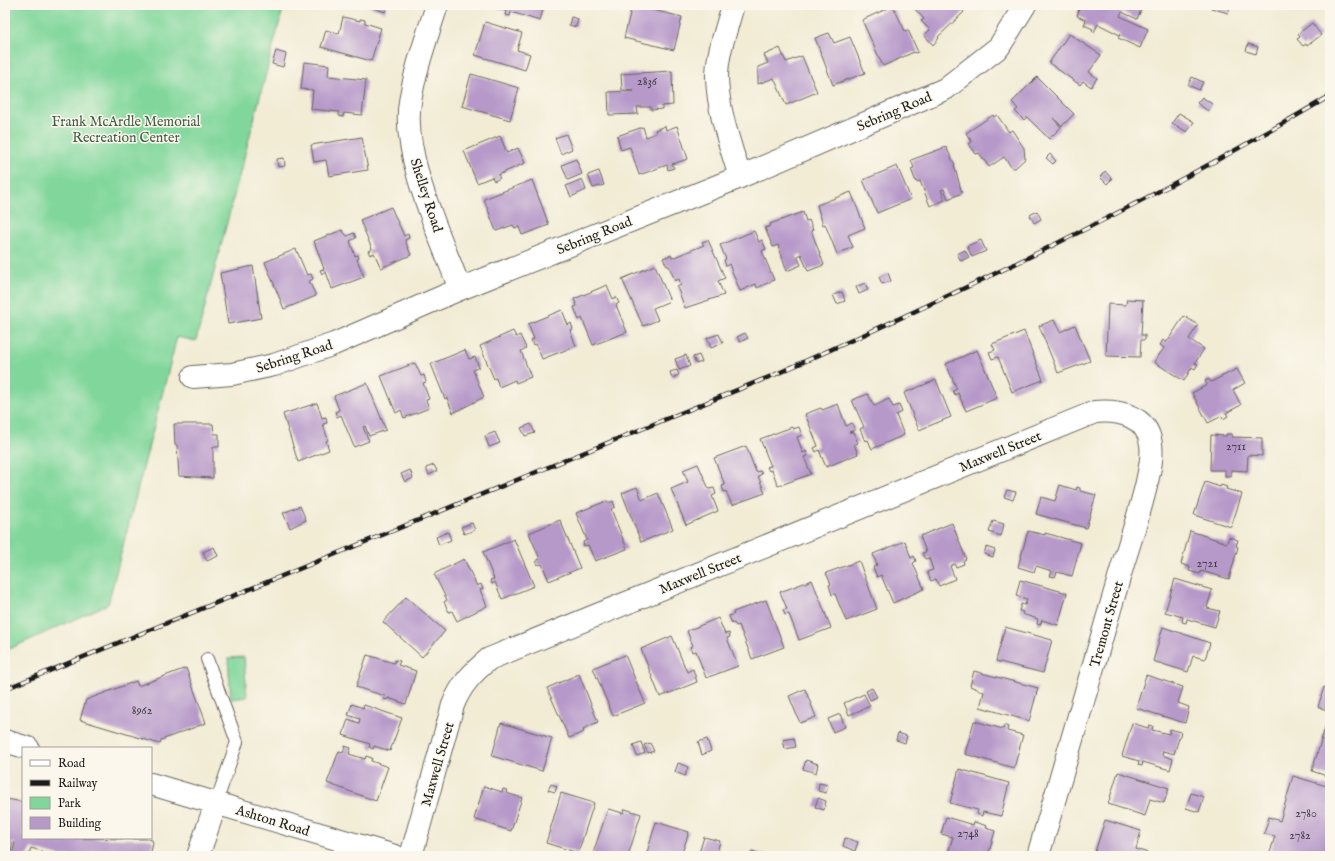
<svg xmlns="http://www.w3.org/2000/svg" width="1335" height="861" font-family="'IM FELL English',serif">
<rect width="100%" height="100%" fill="#fbf7ec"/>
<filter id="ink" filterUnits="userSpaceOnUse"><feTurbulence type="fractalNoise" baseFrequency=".025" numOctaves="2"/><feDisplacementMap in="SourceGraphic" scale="8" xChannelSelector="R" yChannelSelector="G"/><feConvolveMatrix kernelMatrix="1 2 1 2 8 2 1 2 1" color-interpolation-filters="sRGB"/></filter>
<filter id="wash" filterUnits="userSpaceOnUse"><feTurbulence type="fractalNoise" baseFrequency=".012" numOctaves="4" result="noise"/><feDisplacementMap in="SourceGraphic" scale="16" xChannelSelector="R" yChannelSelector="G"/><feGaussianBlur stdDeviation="0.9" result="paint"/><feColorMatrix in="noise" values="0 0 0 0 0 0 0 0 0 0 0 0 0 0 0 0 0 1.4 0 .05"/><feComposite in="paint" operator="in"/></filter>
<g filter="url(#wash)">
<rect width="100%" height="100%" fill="#f2ecd5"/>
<path fill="#81d79b" stroke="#4e7a5c" d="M5,5H284L196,341L177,337L108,604L5,651Z
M244,657L247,697L231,699L228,658Z"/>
<g id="blocks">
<path fill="#b698c9" d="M365,5H387L385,12Z
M488,5H544L540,21L511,12L510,16L505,15L506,11Z
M632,5L682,17L674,50L624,38Z
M911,5H958L964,12L938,37L939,38L933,45L924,35L930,30L921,21L924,19Z
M1080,5H1135L1142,8L1137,19L1122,12L1120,16L1148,29L1140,48L1118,38L1120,35L1098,24L1094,32L1092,31L1093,29L1084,25L1086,20L1077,16Z
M1212,5H1231L1228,13L1211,8Z
M893,6L905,31L908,30L918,52L915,53L914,52L883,66L862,20Z
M343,17L360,21V19L365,20V23L381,28L371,61L321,47L326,30L339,34Z
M571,17L578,19L576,27L569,25Z
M485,22L522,33L517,50L530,54L525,70L475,55Z
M1312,23L1321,35L1307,46L1306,44L1303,46L1297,39L1300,37L1298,34Z
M829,33L834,43L850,37L865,73L833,85L815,38Z
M1069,34L1101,55L1089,72L1097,78L1091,87L1083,81L1080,85L1049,63Z
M1248,44L1258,47L1256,54L1246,51Z
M780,48L786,62L802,56L817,92L786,105L774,78L758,84V67L768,63L764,55Z
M276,51L286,54L283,67L272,64Z
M304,62L329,65L328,76L366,80L362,115L344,113L343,117L339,116V112L311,109L313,90L301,89Z
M672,71L673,105L662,106V109L651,110V107H637L638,114L609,115L608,92L634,91L622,90L621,74Z
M471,74L519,88L510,120L462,106Z
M1037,77L1074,114L1062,126L1053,118L1061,127L1049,139L1027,117L1024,120L1015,111L1018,109L1012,102Z
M1192,77L1203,82L1199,90L1188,85Z
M1202,97L1212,104L1208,111L1197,103Z
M1179,113L1194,122L1187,132L1172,123Z
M993,115L994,117L997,115L1009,132L1012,130L1024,148L1025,159L1015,168H1012L1004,157L989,167L979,153L976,154L969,144L972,142L966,133Z
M665,126L666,130L677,126L688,159L672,164L674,168L668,170L667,165L639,175L630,147L621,150L617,136L643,127L646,137L656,133L655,130Z
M566,134L572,149L561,154L555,138Z
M500,136L507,153L518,148L525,163L498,175L500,178L494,181L492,177L477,183L464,151Z
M362,137L368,170L329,176L326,160L314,162L311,145Z
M946,147L955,165H954L962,193L948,199L944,189L941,190L945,200L930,206L920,181L916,182L911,169L914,168L911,160Z
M1050,154L1056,161L1053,164L1046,158Z
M284,158L285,166L278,167L277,159Z
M576,159L582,174L568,180L562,165Z
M897,166L911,199L877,213L863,180Z
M599,171L604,185L593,188L588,175Z
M1105,171L1112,179L1107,184L1100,177Z
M582,179L586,190L571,197L566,186Z
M532,180L549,225L522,235L519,227L515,228L513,225L496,231L484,199Z
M851,192L865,228L848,235L853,247L837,254L825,224L823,225L817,205Z
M391,207L404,236L408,234L409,238L405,240L411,255L381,268L374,253L370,255L368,251L372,249L360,220Z
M1037,211L1041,219L1034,223L1030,215Z
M803,212L806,221L809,220L813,230H811L824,265L808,271L801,254L797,256L801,265L787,271L778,245L773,247L765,228L771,226L770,224Z
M342,230L347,236L354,233L356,238L350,241L355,256L358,255L359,258L357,259L364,277L332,289L326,272L322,274L320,270L324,269L314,241Z
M754,231L759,242L762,240L766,249L762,251L774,280L757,288L756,284L740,291L729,264L726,266L724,260L726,259L720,245Z
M708,240L725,278L718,281L724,295L685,308L677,287L681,285L679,279L675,281L669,266H667L663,258L671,255L672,258L704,245L702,242Z
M981,240L986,251L972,257L967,246Z
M296,249L307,275L311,274L313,279L309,281L316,296L284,309L265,262Z
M965,250L969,257L961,261L957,254Z
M655,265L670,301L653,308L658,320L643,326L622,279Z
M253,266L261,318L228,324L220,273Z
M888,273L891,281L882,284L879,277Z
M865,283L868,290L859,294L856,287Z
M607,285L613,299L616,297L619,303L616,305L627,332L593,345L582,318L579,320L574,307L577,306L574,299Z
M842,292L845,301L837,304L833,295Z
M1127,299L1143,300L1141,335H1145V340H1141L1140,357L1106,356L1108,304L1126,305Z
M562,310L568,325L571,323L573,329L570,330L576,346L542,359L536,344L533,345L531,340L534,339L528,324Z
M1184,316L1198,325L1189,339L1204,349L1195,363L1198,364L1195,369L1192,367L1184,381L1154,362L1164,348L1160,345L1163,340L1166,343Z
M1054,320L1060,332L1075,325L1090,361L1058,373L1039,326Z
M513,331L516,337L520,335L526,348L521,351L531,377L516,383L515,380L499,387L496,378L494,379L480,346Z
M1024,331L1043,380L1012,392L998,357L992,359L989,352L995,350L992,344Z
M745,333L748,338L740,342L737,337Z
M719,334L723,343L711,348L707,338Z
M465,350L469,359L475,357L479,367L473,370L484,397L453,413L447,398L445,399L431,364Z
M977,350L997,398L966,411L958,393L955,395L953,391L957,389L946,364Z
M686,355L690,366L679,370L675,359Z
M699,355L702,362L696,364L693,357Z
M415,363L421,376L424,375L426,382L423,383L429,399L426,400L429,408L404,418L401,410L396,413L381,376Z
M1237,369L1245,383L1233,390L1241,405L1226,413L1228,416L1223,419L1222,416L1208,423L1192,393L1207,385L1205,381L1209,379L1211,382Z
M677,370L679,375L672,378L670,372Z
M936,380L951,417L919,430L904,393Z
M367,383L386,430L369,436L365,426L363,427L369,441L354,447L341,415L337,417L335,412L339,410L334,396Z
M868,394L874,406L889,399L893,407L899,405L902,412L896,415L904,435L872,449L868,440L865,441L860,429L864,427L852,400Z
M317,403L322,418L326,417L327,423L323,424L328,440L326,441L329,450L298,462L283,414Z
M838,404L846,426L852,423L855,430L849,432H853L858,443L854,444L858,454L826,467L819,450L816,452L814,448L818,446L805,414L821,408L822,410Z
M174,424H213L214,434H219V447H213V478L179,476L177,445H175Z
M531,424L535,433L525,436L521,428Z
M792,427L793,429L799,427L802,435L797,437L803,453L806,451L808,456L804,457L811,474L778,486L772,470L769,471L767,467L771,466L760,439Z
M495,432L500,443L489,447L485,436Z
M1226,434H1232V437L1262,438V456L1248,455L1247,471L1231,470V476H1225V470H1210L1211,435L1226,436Z
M746,446L756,472L760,471L762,474L758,476L765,493L732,505L726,491L724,492L722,486L725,485L714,458Z
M698,464L709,489L714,488L716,494L712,496L718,511L686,525L671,489L688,482L683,470Z
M434,465L437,471L429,475L426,468Z
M410,470L413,478L405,482L401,474Z
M1205,482L1220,487L1221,485L1227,487L1226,489L1242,494L1231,527L1194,515Z
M1060,485L1076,490L1077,487L1080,488V491L1096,495L1086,528L1036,514L1041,497L1055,501Z
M637,487L642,500L658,493L673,529L641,542L622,493Z
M1007,490L1016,492L1013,500L1004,497Z
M607,501L608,503L613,501L615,507L611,509L627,549L595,561L588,545L584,546L583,542L587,540L576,513Z
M300,506L306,520L290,528L283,513Z
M560,520L580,568L549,581L542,564L538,565L536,561L540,559L529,533Z
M993,521L1004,524L1001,536L989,532Z
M472,523L475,530L464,534L461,527Z
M952,523L966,559L963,561L964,564L956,567L954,564L950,566L955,579L939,586L936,579L931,581L927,572L933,570L929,558L925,559L922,553L926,552L920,536Z
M1028,531L1045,535V533L1081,543L1072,576L1057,572L1055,577L1050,576L1052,571L1036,566L1034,572L1018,567Z
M1190,531L1227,543L1229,537L1238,540L1236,546L1238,547L1229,579L1201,571L1200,574L1189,571L1190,567L1181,564Z
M448,532L451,540L439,545L436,537Z
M514,539L534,586L502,599L495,582L492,584L490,580L494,579L483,552Z
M905,541L911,558L914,556L916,561L913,563L924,589L893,603L881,575L877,577L873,567L877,565L873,554Z
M214,547L218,556L207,561L203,552Z
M986,547L995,550L993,557L984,554Z
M464,559L477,586L481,584L483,589L480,590L487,606L457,621L452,611L449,612L444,602L447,600L434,574Z
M859,561L877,609L846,621L835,594L832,595L829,585L831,584L826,573Z
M1175,579L1212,590L1207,608L1220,611L1215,627L1187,619L1186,623L1182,622L1183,617L1165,612Z
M812,580L831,628L799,640L789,614L785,615L783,610L787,609L780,592Z
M1020,580L1067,593L1058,625L1042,620L1040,625L1037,624L1038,619L1022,614L1023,612L1019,611L1021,604L1025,605L1027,599L1016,596Z
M406,597L445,631L422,657L383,622Z
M766,600L784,647L752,659L739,625L736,626L734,623L732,624L729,616L734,614L733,612Z
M718,618L725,634L729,633L730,637L727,638L738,666L706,678L696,651L692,652L690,647L693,646L687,631Z
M1005,627L1052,640L1043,673L996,661Z
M1163,627L1210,643L1205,659L1193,656L1188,672L1153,661Z
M672,636L687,672L693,669L697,682L660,697L641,649Z
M367,655L394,663L395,660L400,661L398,665L416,671L406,704L388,698L387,700L384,699L385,696L356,687Z
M625,655L645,703L613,716L593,668Z
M186,668L206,723L161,740L160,744L80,720L86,700L136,681L138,686Z
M974,671L1038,688L1029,721L980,707L984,692L970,686Z
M579,674L598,722L583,729L584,732L569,738L547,688Z
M1146,675L1183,687L1178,703L1189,707L1185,723L1136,708Z
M1324,687L1330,689V711L1318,707Z
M872,688L877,697L870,700L866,691Z
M805,689L816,717L800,723L789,696Z
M864,694L870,706L849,715L844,703Z
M352,704L363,708L364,705L402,718L390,751L374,746L373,749L369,747L370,744L343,735L348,719L359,723L360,719L348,715Z
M1330,711V777L1312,771Z
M840,714L845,727L833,732L828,719Z
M974,721L1003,729L1004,725L1008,727L1007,731L1023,735L1014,768L965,754Z
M501,723L552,738L542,771L492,756Z
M1132,723L1148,728L1149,725L1153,726L1152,730L1169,734L1170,729L1181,732L1174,754L1163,751L1162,755L1173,759L1170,770L1143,762L1142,766L1138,765L1139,761L1122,756Z
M898,733L907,736L905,743L896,740Z
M794,738L796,747L785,749L783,740Z
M707,739L711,751L702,755L698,742Z
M641,742L645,753L637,756L633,745Z
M650,743L654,751L648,753L644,745Z
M345,746L351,748L349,754L365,759L366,756L372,758L371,761L388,767L376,801L327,783L339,751L343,753Z
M806,760L818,764L816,773L803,769Z
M678,763L688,767L685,776L675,772Z
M959,769L1009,783L1001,816L983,812L982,816L977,814L978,810L950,803Z
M1118,772L1169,788L1164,803L1150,799L1145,816L1108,804Z
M1293,776L1330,787V856H1269L1275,836L1264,834L1269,817L1280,821Z
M819,783L828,785L826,793L818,791Z
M551,784L557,786L555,792L548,790Z
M484,786L502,792L503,789L507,790L506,793L522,798L511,831L474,819Z
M561,793L594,803L578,853L546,843Z
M1191,793L1204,797L1199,812L1186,808Z
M818,798L826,801L824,810L815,807Z
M7,799L23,802V838L147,839L152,840L153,843L150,856H59L31,848L28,856H15L12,855L15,843L13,842L10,856H5V807Z
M608,809L623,813L625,809L641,814L628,856H592Z
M946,817L973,825L974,822L987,826L986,828L995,831L988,856H958L948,853L953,837L941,834Z
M1105,820L1141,831L1136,849L1148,853L1147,856H1106L1095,852Z
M656,822L689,832L681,856H646Z
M704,837L720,841L717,853L725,856H698Z
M845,838L858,842L855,851L843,846Z
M752,851L768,856H750Z"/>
</g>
</g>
<g filter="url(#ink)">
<use href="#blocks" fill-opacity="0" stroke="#67655d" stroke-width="1"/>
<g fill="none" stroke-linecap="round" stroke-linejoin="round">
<g stroke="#67655d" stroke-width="14">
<path id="lane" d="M207,659L237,742L216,803
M338,856L343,841"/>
</g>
<g stroke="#67655d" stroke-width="24">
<path id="street" d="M437,5C427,37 415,69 410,102C401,155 441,238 460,289
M733,5C727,28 717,53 717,77C718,112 730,144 740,177
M193,377L232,374L274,365L334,344L460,289L740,177L945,89L999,47L1025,5
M5,741L28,748
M151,784L395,856
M198,856L216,803
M411,856L453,705C461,685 472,673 489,659L1095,412C1118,410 1147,415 1151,444C1153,458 1149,473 1146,486C1138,520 1126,552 1117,585C1090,675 1065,766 1038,856"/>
</g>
<use href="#lane" stroke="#fff" stroke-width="12"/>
<use href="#street" stroke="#fff" stroke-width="22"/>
<g stroke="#1c1c1c" stroke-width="4.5">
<path id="rail" d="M5,689L774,375C964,291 1151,202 1330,96"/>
</g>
<use href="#rail" stroke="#fbf7ec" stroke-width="3" stroke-dasharray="9" stroke-linecap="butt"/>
</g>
</g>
<g text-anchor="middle" stroke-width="3" stroke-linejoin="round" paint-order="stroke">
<g font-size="12" fill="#423b47">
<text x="647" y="85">2836</text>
<text x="1236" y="450">2711</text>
<text x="1207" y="567">2721</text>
<text x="142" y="714">8962</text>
<text x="1306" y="817">2780</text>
<text x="968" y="837">2748</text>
<text x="1300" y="839">2782</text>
</g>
<g font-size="14" fill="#1c1c1c" stroke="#fbf7ec">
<text transform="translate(894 111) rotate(-23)" y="5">Sebring Road</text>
<text transform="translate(427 195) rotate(72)" y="5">Shelley Road</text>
<text transform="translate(594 235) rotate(-22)" y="5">Sebring Road</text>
<text transform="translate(294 356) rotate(-18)" y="5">Sebring Road</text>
<text transform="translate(1000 451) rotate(-22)" y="5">Maxwell Street</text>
<text transform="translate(700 573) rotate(-22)" y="5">Maxwell Street</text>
<text transform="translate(1106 624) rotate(-74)" y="5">Tremont Street</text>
<text transform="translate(437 764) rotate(-74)" y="5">Maxwell Street</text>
<text transform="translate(273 820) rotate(17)" y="5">Ashton Road</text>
</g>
<g font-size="14" fill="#3f5d48" stroke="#fbf7ec">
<text x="126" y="126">Frank McArdle Memorial<tspan x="126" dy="16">Recreation Center</tspan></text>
</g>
</g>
<rect width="1335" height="861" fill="none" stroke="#fbf7ec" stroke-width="20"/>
<rect x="22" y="747" width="130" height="92" fill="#fbf7ec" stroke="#a29f99"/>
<rect x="30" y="760" width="20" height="6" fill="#ffffff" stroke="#a29f99"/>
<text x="58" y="767" font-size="12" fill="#1c1c1c">Road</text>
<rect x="30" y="780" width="20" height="6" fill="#1c1c1c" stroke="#a29f99"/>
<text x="58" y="787" font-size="12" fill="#1c1c1c">Railway</text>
<rect x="30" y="797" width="20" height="12" fill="#81d79b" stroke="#a29f99"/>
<text x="58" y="807" font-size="12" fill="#1c1c1c">Park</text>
<rect x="30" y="817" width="20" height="12" fill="#b698c9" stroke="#a29f99"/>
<text x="58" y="827" font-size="12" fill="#1c1c1c">Building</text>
</svg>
